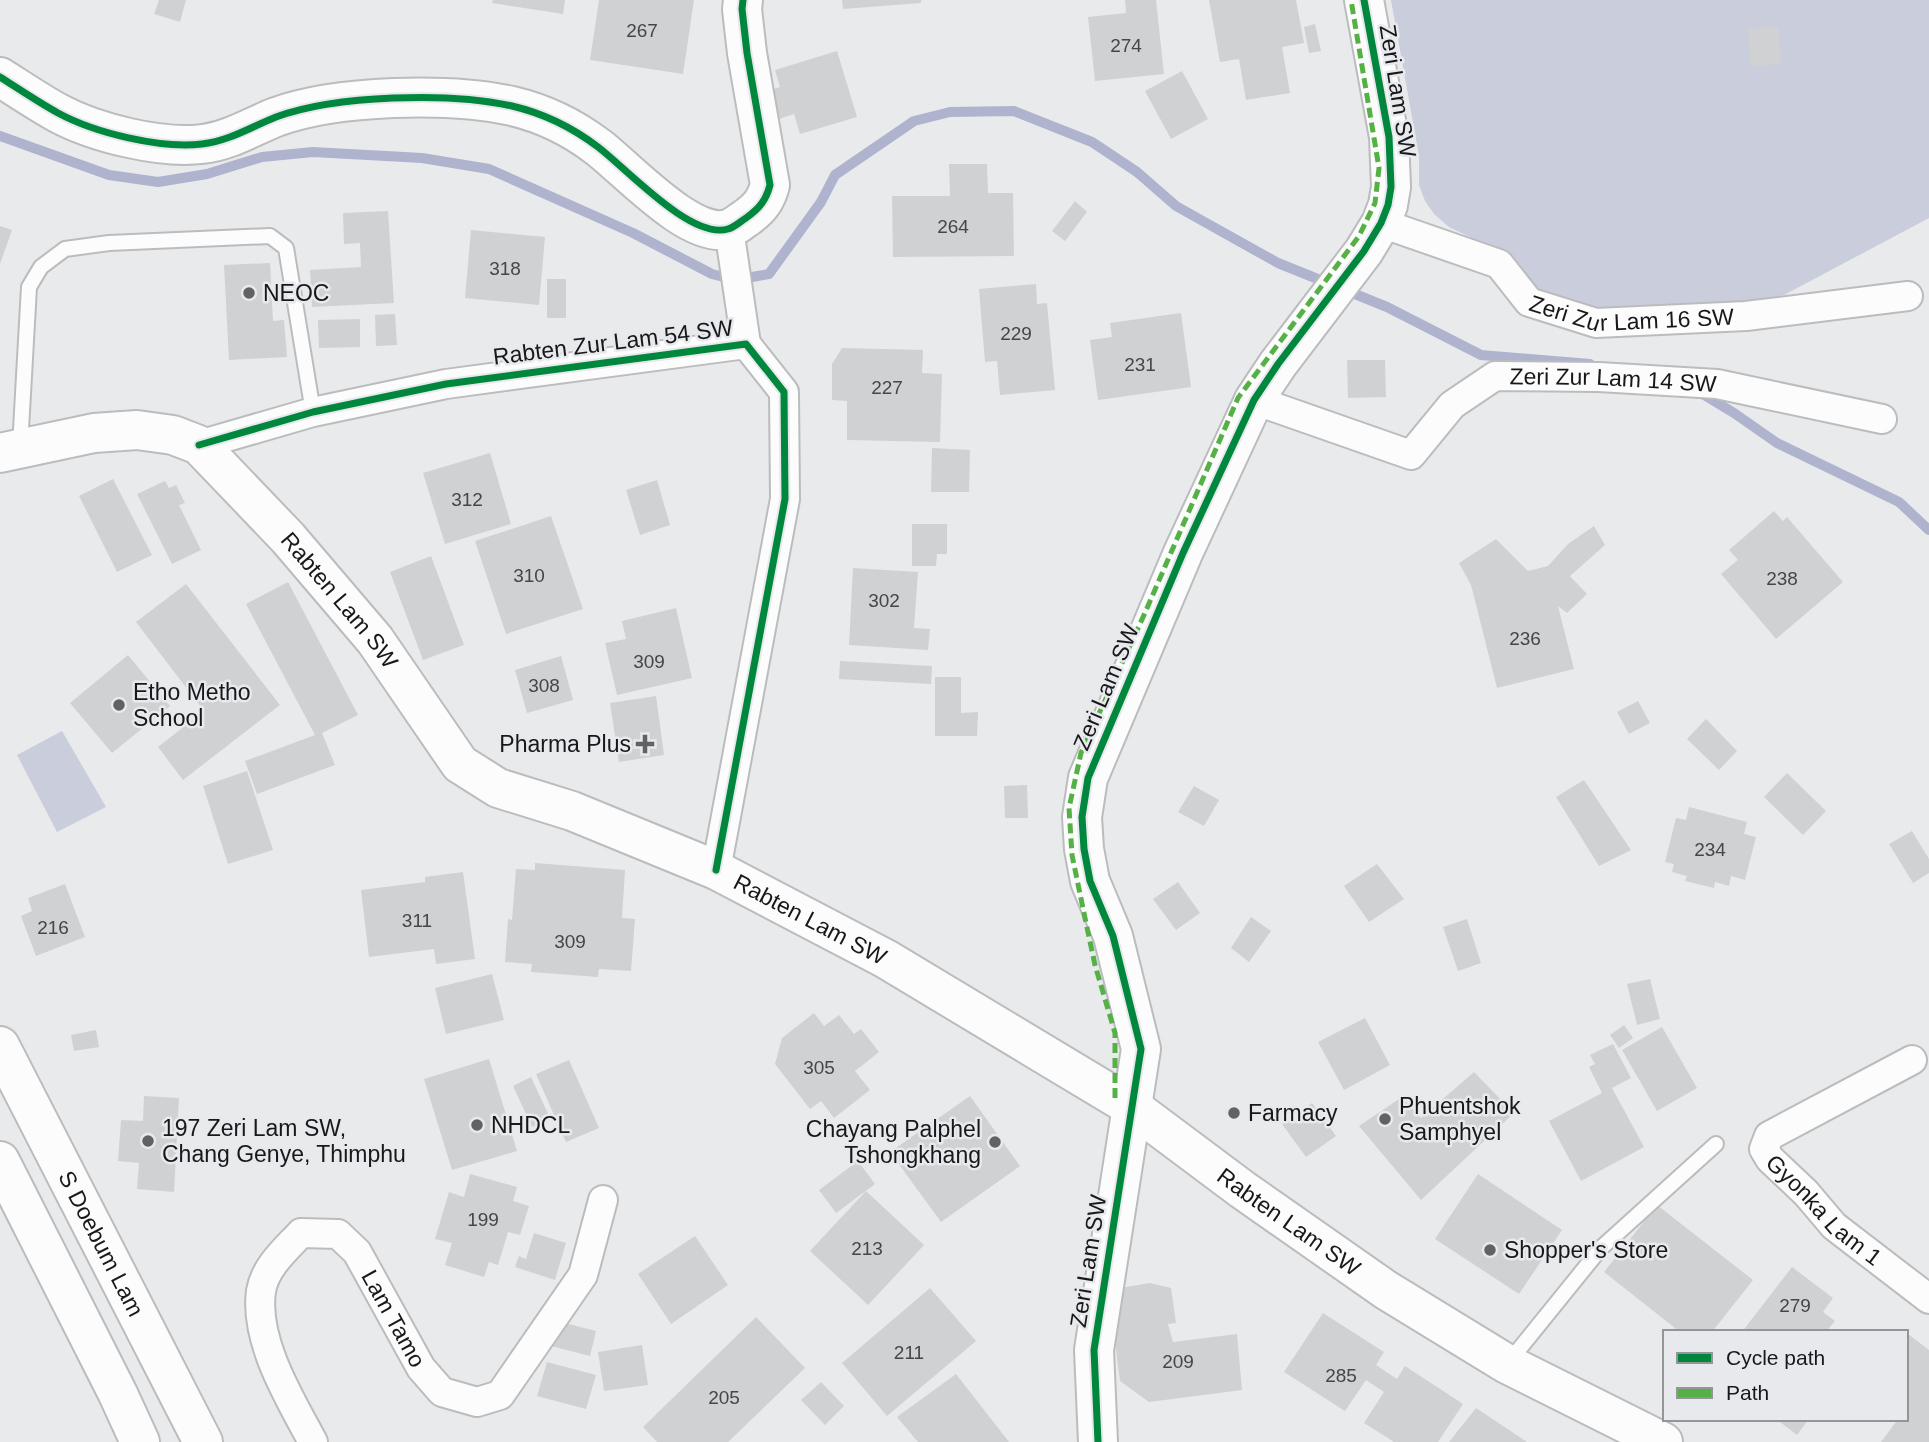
<svg xmlns="http://www.w3.org/2000/svg" width="1929" height="1442" font-family="Helvetica,sans-serif">
<rect width="100%" height="100%" fill="#e9eaec"/>
<path fill="#cacddb" d="M1391,0H1929V218L1784,295L1721,308L1623,315L1557,304L1497,274L1470,237L1449,227L1434,214L1425,201L1419,185V156Z
M62,731L106,807L57,832L17,755Z"/>
<g fill="none" stroke-linecap="round" stroke-linejoin="round">
<path stroke="#afb3ce" stroke-width="10" d="M0,136L109,175L158,182L207,174L262,157L313,152L422,158L489,169L633,233L712,274L735,280L769,274L821,202L835,175L914,121L950,112L1014,111L1092,142L1137,172L1176,206L1278,263L1330,284
M1345,290L1387,307L1481,355L1590,364
M1696,390L1734,413L1777,443L1899,502L1929,530"/>
</g>
<path fill="#d0d1d3" d="M159,0H186L180,22L154,14Z
M493,0H565L563,14L492,3Z
M599,0H694L683,74L590,60Z
M842,0H921V3L843,9Z
M1125,0H1156L1164,74L1095,81L1088,17L1126,13Z
M1209,0H1296L1304,43L1282,47L1290,93L1246,100L1239,59L1220,62Z
M1315,24L1321,51L1309,53L1304,27Z
M1778,27L1781,64L1751,67L1748,29Z
M837,51L857,117L800,134L794,114L779,119L771,90L780,87L775,70Z
M1182,71L1208,119L1171,139L1145,91Z
M949,164H987L988,193H1013L1014,256L893,257L892,196H950Z
M1075,201L1087,212L1065,241L1052,231Z
M388,211L394,303L312,307L310,270L361,267L360,243L344,244L343,213Z
M0,226L12,230L0,264Z
M471,230L545,237L539,305L465,298Z
M270,263L273,321L284,320L287,357L229,360L224,265Z
M547,279H566V318H547Z
M1036,284L1037,304L1047,303L1055,390L1000,395L997,361L985,362L979,289Z
M1181,313L1191,387L1098,400L1090,340L1112,337L1110,323Z
M395,314L397,345L376,346L375,315Z
M360,319V347L319,348L318,320Z
M842,348L923,350L922,373L942,374L940,442L847,440V401L832,400V364Z
M1347,360H1385L1386,397L1348,398Z
M932,448L970,450L969,492H931Z
M490,453L511,524L445,544L423,473Z
M113,479L152,555L117,572L79,496Z
M657,480L670,525L640,535L626,490Z
M165,481L169,488L176,485L185,503L179,505L201,550L172,564L137,494Z
M1774,511L1783,521L1787,517L1843,582L1776,639L1721,574L1738,560L1729,550Z
M551,516L583,609L506,634L475,541Z
M912,524H947V554H937L936,566H912Z
M1594,526L1605,545L1570,576L1587,594L1567,613L1558,606L1574,669L1497,688L1471,585L1459,563L1496,539L1528,571L1548,566L1568,544Z
M431,556L464,645L423,660L390,572Z
M853,568L918,572L914,628L930,629L928,650L849,645Z
M288,582L358,715L322,733L335,765L257,794L245,761L315,735L246,604Z
M186,584L280,705L183,780L158,747L204,711L136,622Z
M676,608L692,678L617,695L605,643L626,639L622,621Z
M128,655L170,706L112,753L70,703Z
M561,656L573,700L527,713L515,670Z
M840,661L932,666L931,684L839,679Z
M935,677H961V713L978,712L977,736H935Z
M656,696L664,755L619,762L610,703Z
M1638,701L1650,723L1629,734L1617,712Z
M1706,719L1737,751L1719,770L1687,739Z
M247,771L273,850L228,864L203,786Z
M1787,773L1826,811L1803,835L1764,797Z
M1584,780L1631,850L1599,866L1556,797Z
M1027,785L1028,818H1005L1004,786Z
M1194,786L1219,800L1204,826L1178,812Z
M1689,807L1747,822L1744,834L1756,837L1745,880L1731,876L1729,886L1715,882L1714,888L1685,881L1687,876L1672,872L1674,864L1665,862L1676,818L1686,820Z
M1912,831L1929,859V873L1913,883L1889,844Z
M535,863L625,870L622,918L635,919L631,971L599,969L598,977L531,972L532,964L505,962L508,919L512,920L516,869L535,870Z
M1377,864L1404,899L1369,922L1344,886Z
M463,872L475,959L436,964L434,949L369,957L361,890L425,882V877Z
M1178,882L1200,913L1176,930L1153,899Z
M65,884L85,937L36,956L21,916L32,911L28,898Z
M1251,917L1271,931L1249,962L1231,948Z
M1467,919L1481,963L1458,971L1443,927Z
M492,974L504,1020L446,1034L435,988Z
M1650,979L1660,1019L1637,1025L1627,984Z
M814,1013L824,1026L839,1015L854,1034L861,1029L879,1052L855,1071L870,1090L834,1118L821,1101L810,1109L775,1064L782,1038Z
M1365,1018L1390,1065L1344,1090L1318,1042Z
M1624,1025L1633,1038L1619,1048L1610,1035Z
M1662,1027L1697,1088L1657,1111L1622,1050Z
M96,1030L99,1047L74,1051L71,1035Z
M1613,1044L1631,1078L1612,1088L1644,1147L1581,1181L1549,1121L1602,1093L1589,1067L1595,1064L1590,1055Z
M489,1059L517,1151L452,1170L424,1079Z
M569,1060L599,1128L566,1142L536,1074Z
M1474,1072L1514,1113L1421,1200L1359,1126L1402,1097L1421,1118Z
M531,1077L550,1118L532,1127L513,1086Z
M144,1096L179,1098L174,1192L137,1189L139,1163L118,1161L121,1120L143,1121Z
M970,1096L1020,1166L941,1222L890,1152Z
M1312,1103L1336,1136L1306,1157L1282,1124Z
M858,1161L875,1184L836,1213L819,1190Z
M470,1174L517,1187L513,1201L529,1206L520,1235L508,1232L498,1265L489,1262L484,1277L445,1265L452,1243L435,1239L449,1192L464,1197Z
M1478,1174L1562,1230L1519,1294L1435,1239Z
M866,1191L924,1245L868,1305L810,1251Z
M1657,1205L1753,1280L1712,1332H1680L1604,1272Z
M534,1233L566,1243L555,1280L515,1267L519,1256L526,1259Z
M695,1236L728,1285L671,1324L638,1274Z
M1792,1267L1833,1298L1823,1312L1835,1321L1826,1332H1742Z
M1150,1283L1171,1288L1176,1323L1168,1324L1173,1342L1237,1334L1242,1390L1149,1402L1120,1381L1109,1296L1120,1288Z
M930,1288L976,1341L887,1416L842,1363Z
M1323,1313L1384,1352L1376,1365L1397,1379L1405,1366L1463,1404L1438,1442H1394L1364,1423L1384,1392L1366,1380L1345,1411L1284,1372Z
M756,1317L805,1368L728,1442H657L643,1427Z
M553,1320L596,1331L590,1356L547,1345Z
M1908,1334L1929,1350V1442H1881L1898,1419H1906Z
M642,1345L648,1385L604,1391L598,1352Z
M547,1362L596,1375L586,1409L537,1396Z
M956,1374L1009,1442H918L897,1417Z
M821,1382L844,1406L825,1425L801,1400Z
M1476,1408L1527,1442H1449Z
M1776,1419H1809L1797,1435Z"/>
<g fill="none" stroke-linecap="round" stroke-linejoin="round">
<g stroke="#bbbcbe" stroke-width="18">
<path id="lane" d="M20,447L29,287L41,267L65,249L109,243L270,236L286,248L313,412
M1508,1363L1601,1248L1716,1144"/>
</g>
<g stroke="#bbbcbe" stroke-width="32">
<g id="street">
<path id="s1" d="M1381,223L1499,264L1529,302L1596,323L1746,316L1908,296"/>
<path d="M729,229L746,344"/>
<path id="s2" d="M1254,400L1411,455L1452,405L1495,376L1599,377L1717,384L1882,419"/>
<path d="M199,445L313,412L446,384L746,344L784,392L785,499L716,870"/>
<path id="s3" d="M1912,1060L1769,1136L1764,1149L1770,1159L1806,1193L1834,1226L1929,1299"/>
<path id="s4" d="M313,1442C290,1399 254,1341 261,1291C265,1267 286,1249 301,1233L338,1234L357,1252L421,1368L442,1392L477,1402L500,1395L583,1275L603,1200"/>
</g>
</g>
<g stroke="#bbbcbe" stroke-width="42">
<g id="secondary">
<path d="M0,77C19,89 38,102 58,113C95,133 161,149 202,144C229,141 251,127 276,117C336,95 450,92 512,106C542,113 573,128 598,147C627,169 691,240 728,229C735,227 741,221 746,218C760,208 766,200 770,185L747,53L742,9L743,0"/>
<path id="s5" d="M0,453L94,433L137,430L173,435L199,445L288,538L375,640L460,764L498,788L572,811L716,870L886,959L1132,1107L1243,1190L1386,1290L1507,1364L1663,1442"/>
<path id="s6" d="M0,1046L203,1442"/>
<path d="M0,1161L118,1394L140,1442"/>
<path d="M1098,1442L1094,1350L1141,1049L1113,936L1090,881L1084,849L1082,817L1088,778L1183,553L1254,400L1278,364L1364,251L1381,223L1388,205L1391,187L1389,137L1364,0"/>
</g>
</g>
<use href="#lane" stroke="#fcfcfc" stroke-width="14"/>
<use href="#street" stroke="#fcfcfc" stroke-width="28"/>
<use href="#secondary" stroke="#fcfcfc" stroke-width="38"/>
<path stroke="#55b145" stroke-width="5" stroke-dasharray="10 5" stroke-linecap="butt" d="M1115,1098V1033L1095,965L1085,918L1072,855L1069,808L1081,753L1144,615L1238,398L1359,236L1375,203L1379,168L1351,0"/>
<g stroke="#e8e9ed" stroke-width="11">
<path id="cycleway" d="M0,77C19,89 38,102 58,113C95,133 161,149 202,144C229,141 251,127 276,117C336,95 450,92 512,106C542,113 573,128 598,147C627,169 691,240 728,229C735,227 741,221 746,218C760,208 766,200 770,185L747,53L742,9L743,0
M199,445L313,412L446,384L746,344L784,392L785,499L716,870
M1098,1442L1094,1350L1141,1049L1113,936L1090,881L1084,849L1082,817L1088,778L1183,553L1254,400L1278,364L1364,251L1381,223L1388,205L1391,187L1389,137L1364,0"/>
</g>
<use href="#cycleway" stroke="#00873e" stroke-width="7"/>
</g>
<g fill="#616264" stroke="#e8e9ed" stroke-width="2.5">
<circle cx="249" cy="293" r="7"/>
<circle cx="119" cy="705" r="7"/>
<path d="M641.5 733.5h7v7h7v7h-7v7h-7v-7h-7v-7h7z"/>
<circle cx="1234" cy="1113" r="7"/>
<circle cx="1385" cy="1119" r="7"/>
<circle cx="477" cy="1125" r="7"/>
<circle cx="148" cy="1141" r="7"/>
<circle cx="995" cy="1142" r="7"/>
<circle cx="1490" cy="1250" r="7"/>
</g>
<g text-anchor="middle" stroke-width="5" stroke-linejoin="round" paint-order="stroke">
<g font-size="19" fill="#464648">
<text x="642" y="37">267</text>
<text x="1126" y="52">274</text>
<text x="953" y="233">264</text>
<text x="505" y="275">318</text>
<text x="1016" y="340">229</text>
<text x="1140" y="371">231</text>
<text x="887" y="394">227</text>
<text x="467" y="506">312</text>
<text x="529" y="582">310</text>
<text x="1782" y="585">238</text>
<text x="884" y="607">302</text>
<text x="1525" y="645">236</text>
<text x="649" y="668">309</text>
<text x="544" y="692">308</text>
<text x="1710" y="856">234</text>
<text x="417" y="927">311</text>
<text x="53" y="934">216</text>
<text x="570" y="948">309</text>
<text x="819" y="1074">305</text>
<text x="483" y="1226">199</text>
<text x="867" y="1255">213</text>
<text x="1795" y="1312">279</text>
<text x="909" y="1359">211</text>
<text x="1178" y="1368">209</text>
<text x="1341" y="1382">285</text>
<text x="724" y="1404">205</text>
</g>
<g font-size="23" fill="#18181a" stroke="#e8e9ed">
<text transform="translate(1398 91) rotate(81)" y="8">Zeri Lam SW</text>
<text dy="8" stroke="none"><textPath href="#s1" startOffset="278">Zeri Zur Lam 16 SW</textPath></text>
<text transform="translate(613 342) rotate(-7)" y="8">Rabten Zur Lam 54 SW</text>
<text dy="8" stroke="none"><textPath href="#s2" startOffset="401">Zeri Zur Lam 14 SW</textPath></text>
<text dy="8" stroke="none"><textPath href="#s5" startOffset="413">Rabten Lam SW</textPath></text>
<text transform="translate(1106 687) rotate(-67)" y="8">Zeri Lam SW</text>
<text dy="8" stroke="none"><textPath href="#s5" startOffset="1001">Rabten Lam SW</textPath></text>
<text dy="8" stroke="none"><textPath href="#s3" startOffset="262">Gyonka Lam 1</textPath></text>
<text dy="8" stroke="none"><textPath href="#s5" startOffset="1568">Rabten Lam SW</textPath></text>
<text dy="8" stroke="none"><textPath href="#s6" startOffset="222">S Doebum Lam</textPath></text>
<text transform="translate(1088 1261) rotate(-81)" y="8">Zeri Lam SW</text>
<text dy="8" stroke="none"><textPath href="#s4" startOffset="373">Lam Tamo</textPath></text>
</g>
<g font-size="23" fill="#18181a" stroke="#e8e9ed" text-anchor="start">
<text x="263" y="301">NEOC</text>
<text x="133" y="700">Etho Metho<tspan x="133" dy="26">School</tspan></text>
<text x="631" y="752" text-anchor="end">Pharma Plus</text>
<text x="1399" y="1114">Phuentshok<tspan x="1399" dy="26">Samphyel</tspan></text>
<text x="1248" y="1121">Farmacy</text>
<text x="491" y="1133">NHDCL</text>
<text x="162" y="1136">197 Zeri Lam SW,<tspan x="162" dy="26">Chang Genye, Thimphu</tspan></text>
<text x="981" y="1137" text-anchor="end">Chayang Palphel<tspan x="981" dy="26">Tshongkhang</tspan></text>
<text x="1504" y="1258">Shopper's Store</text>
</g>
</g>
<rect x="1663" y="1330" width="245" height="91" fill="#e8e9ed" stroke="#959599" stroke-width="2"/>
<rect x="1677" y="1353" width="35" height="10" fill="#00873e" stroke="#959599" stroke-width="2"/>
<text x="1726" y="1365" font-size="21" fill="#18181a">Cycle path</text>
<rect x="1677" y="1388" width="35" height="10" fill="#55b145" stroke="#959599" stroke-width="2"/>
<text x="1726" y="1400" font-size="21" fill="#18181a">Path</text>
</svg>
